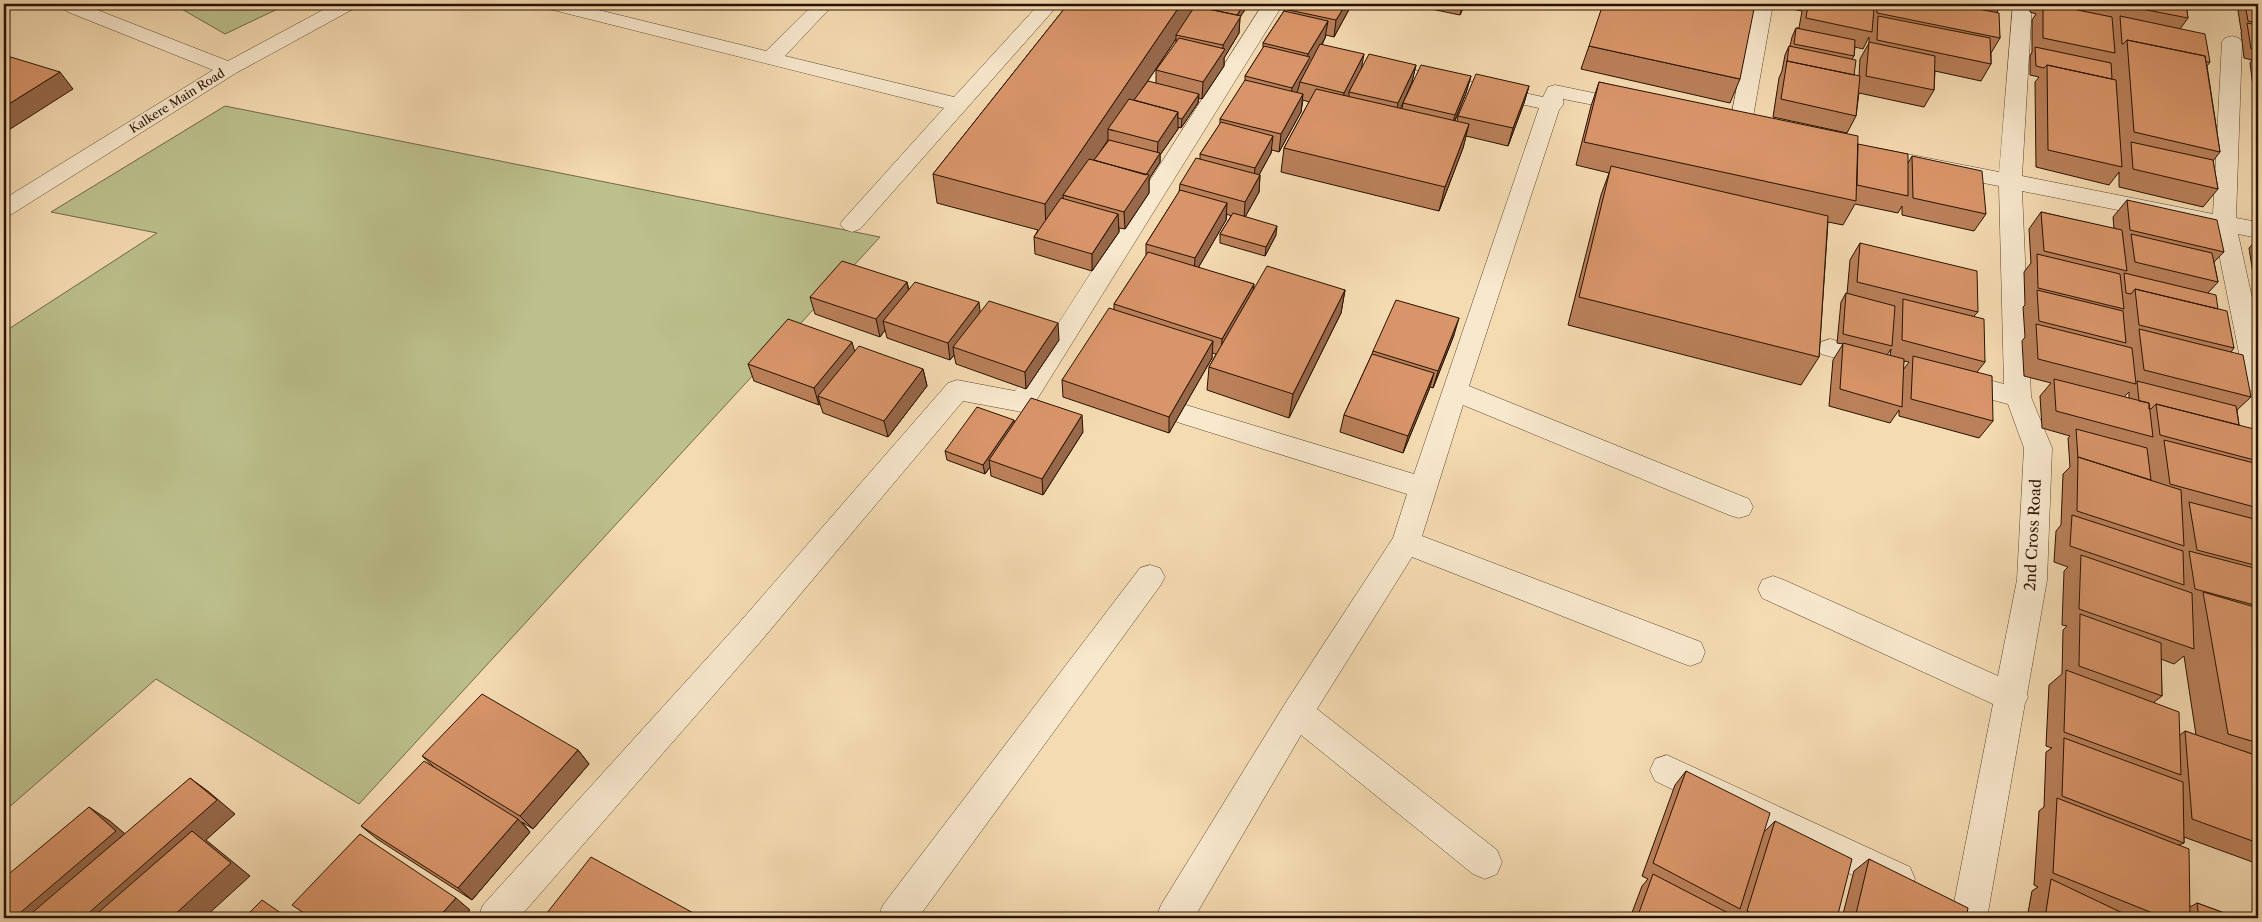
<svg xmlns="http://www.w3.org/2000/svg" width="2262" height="922" font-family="'Libre Caslon Text',serif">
<rect width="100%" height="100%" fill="#f5dbb2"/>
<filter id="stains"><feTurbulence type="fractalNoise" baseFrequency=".004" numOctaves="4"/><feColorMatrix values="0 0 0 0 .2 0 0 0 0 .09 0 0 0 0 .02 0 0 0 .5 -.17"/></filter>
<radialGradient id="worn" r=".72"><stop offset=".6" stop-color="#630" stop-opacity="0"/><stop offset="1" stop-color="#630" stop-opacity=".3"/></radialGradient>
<path fill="#bcc08c" stroke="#726846" d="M173,4H288L225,34Z
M225,106L880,237L359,804L156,679L7,809L4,806V332L157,233L51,212Z"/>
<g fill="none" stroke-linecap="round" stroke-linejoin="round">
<g stroke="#5b442c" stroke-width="1">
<path id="minor" d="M59,4H82L228,61L334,4H358L355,8L236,73L12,214L4,216V199L213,70L68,12Z
M542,4H574L766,51L814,4H834L785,56L954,97L1039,4H1059L860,229L852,232L844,229L840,224L844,219L944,108L545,8Z
M1263,4H1283L1031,409L1022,412L963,401L761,641L519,918H478L483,905L739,623L948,383L957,380L1015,391Z
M1753,4H1773L1751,128L1748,133L1740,135L1732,133L1729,128Z
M2013,4H2032L2022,176L2213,214L2222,42L2225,38L2232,36L2239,38L2242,42L2236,218L2258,222V238L2238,234L2258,325V393L2249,390L2245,383L2214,229L2022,191L2031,397L2052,448L2047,580L2027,694L2028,697L2025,703L1987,918H1951L1993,704L1762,598L1758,589L1762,580L1773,576L1784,580L1998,676L2017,580L2024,448L2008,404L1946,388L1942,381L1946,374L1955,371L2004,384L1999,186L1871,161L1863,159L1860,154L1863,149L1871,147L1999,172Z
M1377,62L1543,97L1548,87L1555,85L1637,102L1641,106L1637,110L1630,112L1563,99V105L1559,110L1469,386L1749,499L1753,507L1749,515L1739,518L1729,515L1463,405L1422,536L1701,642L1705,652L1701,662L1690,666L1679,662L1412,557L1317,709L1497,850L1502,862L1497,874L1485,879L1473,874L1301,735L1194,918H1156L1161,905L1286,702L1393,538L1407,494L1177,422L1173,415L1177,408L1186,405L1414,474L1539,108L1370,72L1367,68L1370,64Z
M1830,339L1884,353L1888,360L1884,367L1875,369L1821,354L1817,348L1821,342Z
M1150,565L1160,568L1165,577L1160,586L918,918H878L883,905L1140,568Z
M1667,755L1910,867L1915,879L1910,891L1898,896L1886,891L1655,781L1650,770L1655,759Z"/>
</g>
<use href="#minor" fill="#f8e8cd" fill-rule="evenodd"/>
</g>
<path fill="#ba805a" stroke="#281100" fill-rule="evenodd" d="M1068,4H1199L1197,6L1198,7L1200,4H1249L1240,17L1239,33L1224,58V66L1202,99L1199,98L1198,103L1181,128L1178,127V129L1160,155V162L1149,179V193L1125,229L1119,228V232L1092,271L1035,254L1034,237L1038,230L937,203L933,174ZM1176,39V43L1156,70V83L1138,95Z
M1287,4H1352L1334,37L1326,35L1325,38L1322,45L1362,67L1416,65L1412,82L1400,108L1402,109L1403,103L1471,76L1466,93L1455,121L1457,122L1458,116L1529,86L1524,103L1508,146L1466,136L1463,148L1439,211L1281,172L1284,148L1309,102L1303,100L1301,112L1279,152L1272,150L1271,153L1259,175H1260L1259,192L1245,217L1276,235L1265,256L1220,243V234L1231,216L1227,214L1226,220L1198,268L1254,284L1253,289L1345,290L1341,313L1289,418L1207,390L1209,367L1216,354L1212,353V358L1169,433L1063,397L1062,380L1114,310V304L1146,256V244L1179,192L1180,184L1200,159V154L1220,124V119L1245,81V76L1263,48V43L1284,11V9Z
M1407,4H1465L1460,15Z
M1788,4H1864V6L1870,7L1871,4H2019L2016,8L2000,5V7L1997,12L2000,38L1991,53V64L1981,81L1935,71L1934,90L1924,107L1859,93L1856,116L1847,133L1773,117L1779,78L1782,71L1785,55L1789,46H1790L1792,37L1796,28H1799L1802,11L1787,8ZM1869,37V43L1860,59L1859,76L1854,75L1852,59L1854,56L1855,47L1863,49Z
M2030,4H2186L2188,18L2180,29L2210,62L2207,66L2220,152L2213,161L2218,189L2203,207L2119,187V172L2109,185L2036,167L2035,82L2039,77L2030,75V56L2032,52V20L2036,14L2030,12Z
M2237,4H2258V125L2250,63L2252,60L2244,58L2241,32L2242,30H2241Z
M1589,46L1740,79L1730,103L1581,69Z
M1599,82L1858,145L1908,163L1912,156L1986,214L1974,231L1902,215V206L1898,213L1855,204L1843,225L1828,222L1819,357L1801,385L1568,325L1601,195L1609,173L1576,165L1591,106Z
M2127,200L2224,252L2214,262L2218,282L2208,293L2218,309L2234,348L2231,352L2251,397L2237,410L2239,425L2258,461V864L2184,837V843L2179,845L2190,907L2197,903L2238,918H2027L2032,891L2038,887L2034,885L2039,811L2044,807L2046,752L2052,748L2046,746L2049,685L2062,674L2063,630L2067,626L2062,625L2064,571L2068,567L2054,562L2056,531L2061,525L2063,474L2070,467L2068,438L2070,436L2042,428L2040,396L2051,383L2024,376L2022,341L2025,337L2023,307L2025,305L2024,272L2031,263L2029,229L2041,212L2114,229L2113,217ZM2129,392V398L2124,397ZM2184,656L2196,735L2185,731L2180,735L2154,702L2162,696L2161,659L2174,664Z
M2258,238V300L2257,299L2249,248Z
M1860,243L1978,312L1974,316L1985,362L1977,372L1993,421L1979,438L1899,416V410L1890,423L1829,406L1833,360L1843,344L1837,343L1841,302L1846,293L1847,294L1850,260ZM1891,349L1890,356L1887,355ZM1904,361L1909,362L1903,370Z
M907,282L909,290L980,312L1059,340L1026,389L956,364L954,355L950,360L887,338L885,330L880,337L815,314L810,297Z
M1454,335L1433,388L1430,387L1403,453L1340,432L1344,415L1372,354L1373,351Z
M855,351L923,369L927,386L888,437L823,413L820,404L819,405L754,381L748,364Z
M1014,422L1083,432L1043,495L991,476L990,467L985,474L947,460L945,451Z
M578,750L589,764L533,829L522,822L530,832L472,900L377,839L361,826L434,767L422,756Z
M1686,771L1765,831L1775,821L1837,918H1735L1738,912L1730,918H1630L1642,886L1648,879L1642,876L1675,785Z
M1869,859L1966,918H1842L1854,871Z"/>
<path fill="#97684a" stroke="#281100" d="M1181,4H1199L1178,35H1176V39L1114,131L1108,129V140L1070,197L1063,195L1064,207L1046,232L1045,204Z
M1244,4H1249L1240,17L1239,33L1224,58V66L1202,99L1203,82L1223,52V45L1235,19Z
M1346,4H1352L1334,37L1336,20Z
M1463,4H1465L1460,15Z
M1328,21L1325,38L1300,82L1298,90L1290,105L1292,88L1307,62L1308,54Z
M1364,54L1361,71L1349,92V96L1341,110L1344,93Z
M1416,65L1412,82L1395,121L1398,103Z
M60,72L73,89L4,133V107Z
M1471,76L1466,93L1450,132L1455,115Z
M1529,86L1524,103L1508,146L1513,128Z
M1199,94L1198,103L1181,128L1182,119Z
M1303,94L1301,112L1279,152L1281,134Z
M1178,112V129L1160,155V162L1149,179V193L1125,229L1124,212L1143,179L1157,158L1158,142Z
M1469,124L1463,148L1439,211L1445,187Z
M1273,136L1271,153L1253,186L1255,168Z
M1260,175L1259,192L1244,219L1245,202Z
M1227,203L1226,220L1194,275L1195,258Z
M1118,214L1119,232L1092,271V254Z
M1277,226L1276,235L1265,256L1266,247Z
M907,282L910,299L883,321L885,330L880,337L876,319Z
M1254,284L1252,302L1221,356L1222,339Z
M1345,290L1341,313L1289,418L1293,394Z
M979,302L981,319L953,347L954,355L950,360L948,343Z
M1459,318L1454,335L1433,388L1438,371Z
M1058,323L1059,340L1026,389L1025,372Z
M1213,341L1212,358L1169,433V417Z
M852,342L857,359L818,396L820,404L819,405L814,388Z
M923,369L927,386L888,437L884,421Z
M1434,373L1429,390L1403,453L1408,436Z
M1082,415L1083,432L1043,495L1042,479Z
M1014,420L1015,429L989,460L990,467L985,474L983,465Z
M578,750L589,764L533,829L520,816Z
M190,778L209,792L235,814L206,840L250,876L204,918H83Z
M89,807L110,821L137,844L51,918H14Z
M518,819L530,832L472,900L458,888Z
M4,834L9,838L4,843Z
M456,898L470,910L463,918H438Z"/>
<path fill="#d89569" stroke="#281100" d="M1068,4H1181L1045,204L933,174Z
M1200,4H1244L1237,15L1198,7Z
M1287,4H1346L1336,20L1284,9Z
M1603,4H1755L1740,79L1589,46Z
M1808,4H1852L1874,8L1872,32L1806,18Z
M1852,4H1864V6Z
M1877,4H1953L1999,13L2000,38L1877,13Z
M1983,4H2000V7Z
M2043,4H2048L2112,17L2115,53L2043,38Z
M2116,4H2186L2188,18Z
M2245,4H2258V23L2248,21Z
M1195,6L1241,16L1223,45L1176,35Z
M1284,11L1328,21L1308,54L1263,43Z
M1878,16L1990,38L1991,64L1877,40Z
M2120,16L2205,34L2210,62H2206L2205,56L2127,40L2123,44H2122Z
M2247,23L2258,25V50L2251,49Z
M1796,28L1855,40L1854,56L1794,44Z
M1179,38L1225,49L1203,82L1156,70Z
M2127,40L2205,56L2220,152L2134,132Z
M1869,42L1935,56L1934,90L1866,76Z
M1320,44L1364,54L1344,93L1300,82Z
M1264,46L1310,57L1292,88L1245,76Z
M1789,46L1856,60L1854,75L1787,61V62Z
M2035,47L2111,63L2112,79L2047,65L2044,68L2036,66Z
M1369,54L1416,65L1398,103L1349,92Z
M4,55L60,72L4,107Z
M1787,61L1860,76L1856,116L1781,99Z
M1421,65L1471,76L1455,115L1403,103Z
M2047,65L2116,80L2122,167L2048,150Z
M1476,74L1529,86L1513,128L1458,116Z
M1245,80L1303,94L1281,134L1220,119Z
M1148,81L1199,94L1182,119L1178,118V112L1134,100Z
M1599,82L1858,136L1856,201L1584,142Z
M1316,89L1469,124L1445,187L1284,148Z
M1129,99L1178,112L1158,142L1108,129Z
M1221,122L1273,136L1255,168L1200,154Z
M1109,140L1160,153L1146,175L1094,160Z
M2131,142L2213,160L2218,189L2133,169Z
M1858,144L1908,154V196L1857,185Z
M1912,156L1982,171L1986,214L1913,198Z
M1196,158L1260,175L1245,202L1180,184Z
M1089,159L1149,175L1124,212L1063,195Z
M1611,166L1828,216L1819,357L1579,297Z
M1180,190L1227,203L1195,258L1146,244Z
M1061,198L1118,214L1092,254L1034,237Z
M2127,200L2217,220L2224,252L2130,230Z
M2041,212L2122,230L2127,271L2044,251Z
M1233,213L1277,226L1266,247L1220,234Z
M2131,234L2212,253L2218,282L2135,262Z
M1860,243L1977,271L1978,312L1857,282Z
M1148,252L1254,284L1222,339L1114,304Z
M2037,254L2120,274L2124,309L2038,288Z
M842,261L907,282L876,319L810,297Z
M1267,266L1345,290L1293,394L1209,367Z
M2124,273L2216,295L2218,309L2135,289L2131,294L2126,293Z
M915,282L979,302L948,343L883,321Z
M2135,289L2227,311L2234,348L2139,325Z
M2037,290L2123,311L2126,343L2039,321Z
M1846,293L1895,306L1892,346L1843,334Z
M1903,299L1984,319L1985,362L1902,340Z
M1396,300L1459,318L1438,371L1373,351Z
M989,301L1058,323L1025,372L953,347Z
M1109,308L1213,341L1169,417L1062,380Z
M788,319L852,342L814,388L748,364Z
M2036,324L2132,348L2136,384L2038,359Z
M2139,329L2243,355L2251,397L2144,370Z
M1843,343L1904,359L1902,407L1840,389Z
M859,346L923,369L884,421L818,396Z
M1372,354L1434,373L1408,436L1344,415Z
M1913,356L1992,376L1993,421L1911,399Z
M2054,379L2149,403L2153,437L2056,411Z
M2137,381L2236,406L2239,425L2156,404L2151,409H2149V403L2139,401Z
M1031,398L1082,415L1042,479L989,460Z
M2156,404L2254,429L2258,451V461L2160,435Z
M977,407L1014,420L983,465L945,451Z
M2076,429L2147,448L2151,480L2078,457V458Z
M2164,440L2258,464V508L2170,484Z
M2078,457L2181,490L2184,546L2077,511Z
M2189,502L2258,520V566L2197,550Z
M2072,515L2183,551L2184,585L2070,546Z
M2189,551L2258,569V606L2195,589Z
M2081,555L2192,593L2194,649L2079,609Z
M2203,592L2258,608V743L2228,734Z
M2080,614L2161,643L2162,696L2079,666Z
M2066,670L2179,712L2181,775L2064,732Z
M482,694L578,750L520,816L422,756Z
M2185,731L2258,756V843L2192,819Z
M2064,738L2183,782L2184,843L2062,796Z
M424,761L518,819L458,888L361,826Z
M1686,771L1770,813L1740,909L1653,863Z
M190,778L217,800L83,918H26Z
M2057,798L2189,849L2190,918H2165L2053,873Z
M89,807L116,831L14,918H4V878Z
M1775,821L1852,859L1837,918H1762L1747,911Z
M192,831L231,863L171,918H92Z
M360,834L456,898L438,918H311L292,905Z
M591,857L697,915L695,918H543Z
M1869,859L1968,908L1966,918H1855Z
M1653,874L1730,914L1729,918H1637Z
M2051,879L2133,918H2045Z
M262,900L288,918H244Z
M2197,903L2238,918H2199Z"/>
<g text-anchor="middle" stroke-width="4" stroke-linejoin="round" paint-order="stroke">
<g font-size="12" fill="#281100" stroke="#f8e8cd">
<text transform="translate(177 101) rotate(-32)" y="4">Kalkere Main Road</text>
</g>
<g font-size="15" fill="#281100" stroke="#f8e8cd">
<text transform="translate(2033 535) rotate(-87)" y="5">2nd Cross Road</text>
</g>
</g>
<rect width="2262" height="922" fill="none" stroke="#f5dbb2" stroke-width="20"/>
<rect x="5" y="5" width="2252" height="912" fill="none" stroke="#281100" stroke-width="2.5"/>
<rect x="10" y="10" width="2242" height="902" fill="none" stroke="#281100"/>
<rect width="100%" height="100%" filter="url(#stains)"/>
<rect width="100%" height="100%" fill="url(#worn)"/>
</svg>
